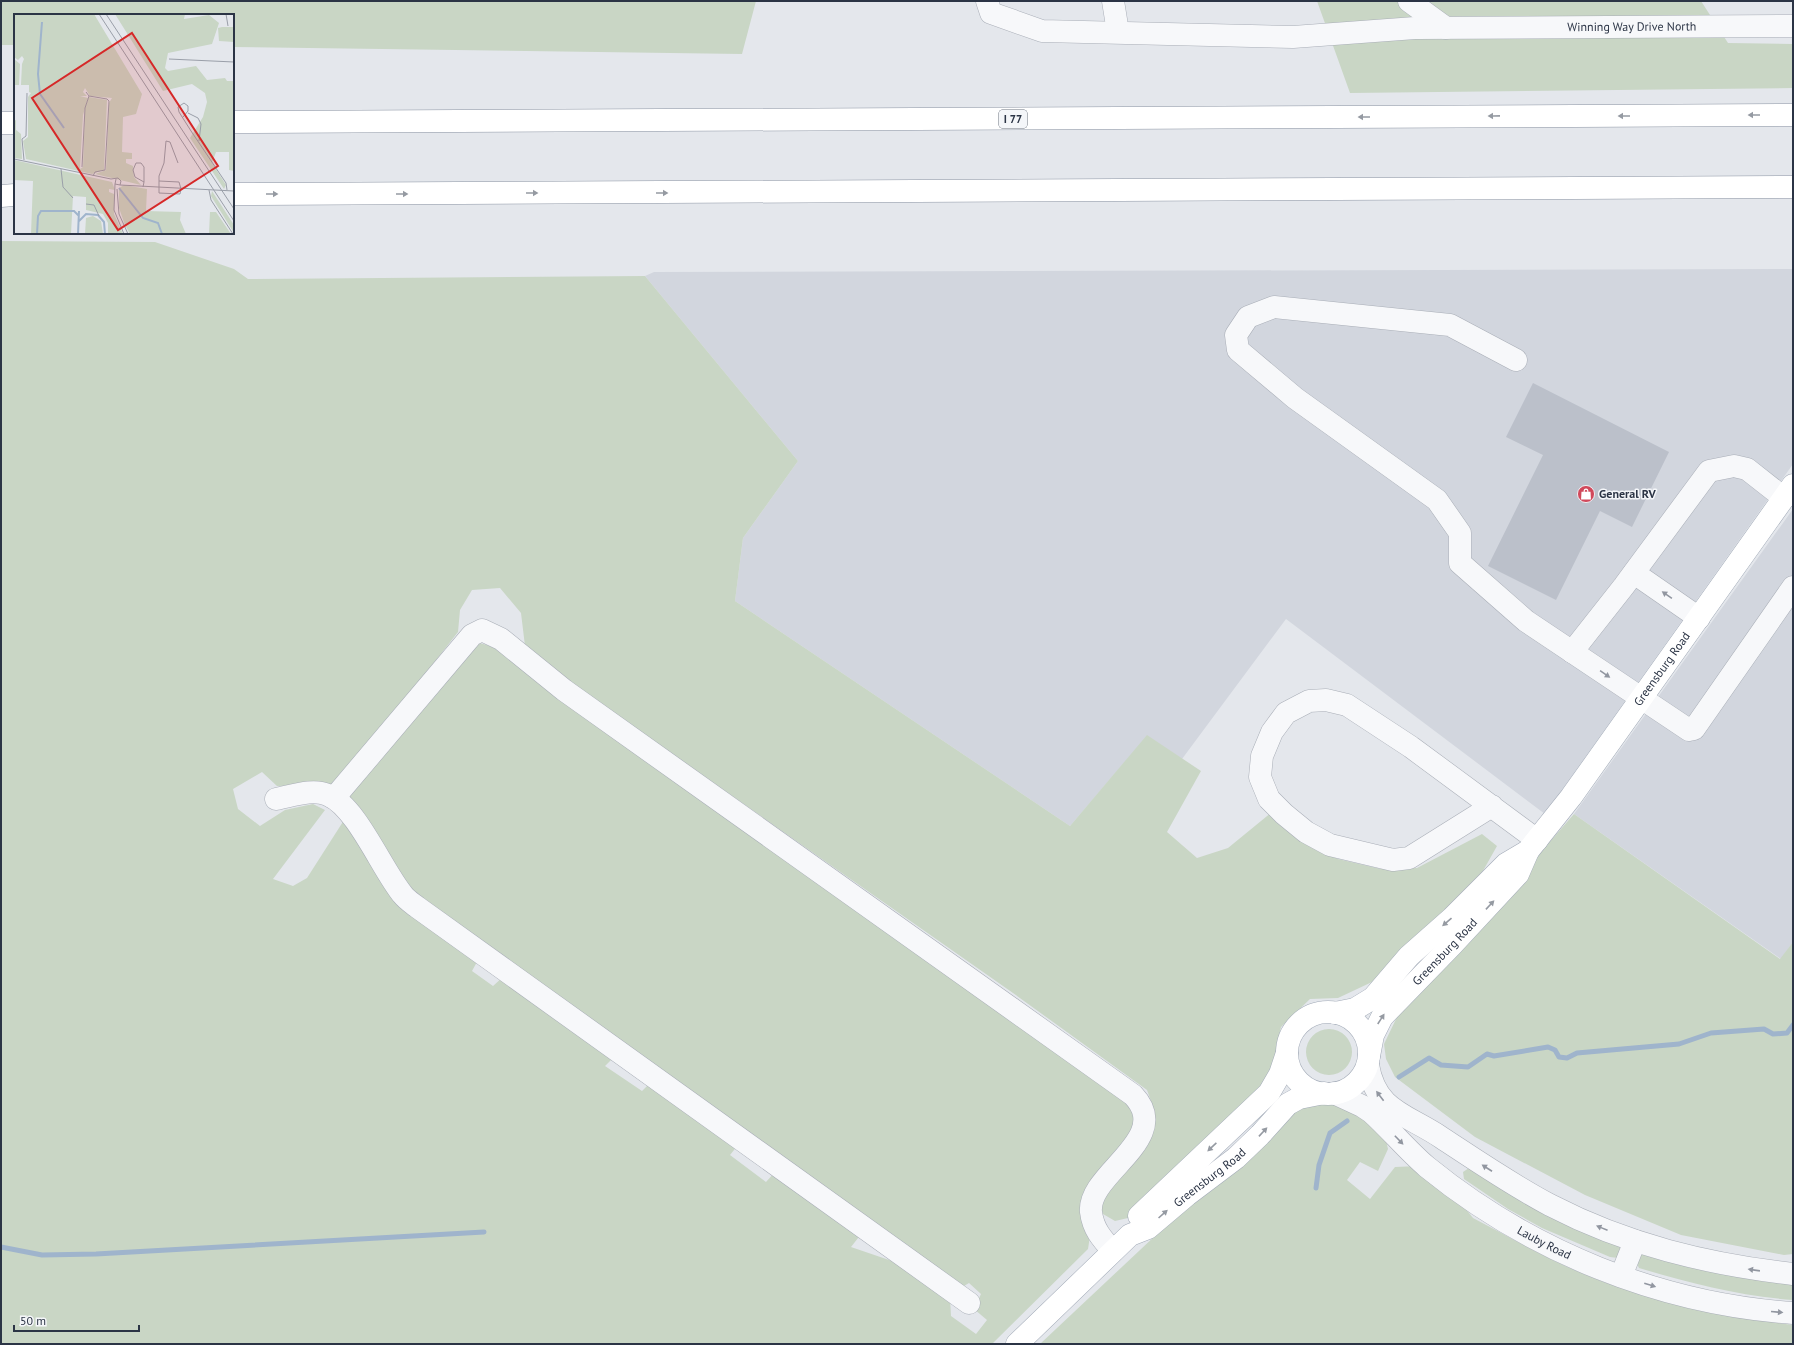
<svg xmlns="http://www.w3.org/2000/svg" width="1794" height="1345" font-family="'PT Sans',sans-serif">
<rect width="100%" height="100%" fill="#e4e7ec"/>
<path fill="#d2d6de" d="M1793,269V464L1545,814L1286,619L1182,759L1147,736L1070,826L735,601L743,538L798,461L645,276L654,272Z
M1793,509V942L1781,959L1574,814Z"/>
<path fill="#c9d6c5" d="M1,1H756L742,54L233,47V15H15V45H1Z
M1317,1H1701L1728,43L1793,44V88L1350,93Z
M1,241L155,242L234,269L248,279L645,276L798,461L743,538L735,601L1070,826L1147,735L1201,771L1167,832L1197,858L1228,848L1272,812L1300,839L1338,859L1381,869L1417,868L1482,834L1497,846L1475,885L1372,982L1338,998L1310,999L1281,1027L1273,1065L1256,1095L1128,1218L1115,1221L1103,1214L1100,1205L1115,1183L1146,1143L1155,1112L1147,1090L1013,993L544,664L525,646L521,613L500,588L472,590L460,610L458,632L340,783L327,785L277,786L262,772L233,789L238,809L260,826L285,810L313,804L325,810L273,879L293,886L307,878L346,817L383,878L406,909L478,960L472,971L493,986L503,977L615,1056L605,1066L642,1091L651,1082L738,1145L730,1155L766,1182L775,1172L862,1233L851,1247L892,1261L950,1298L951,1316L976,1334L987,1320L974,1309L981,1294L969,1283L959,1289L422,905L404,886L380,852L360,815L345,797L477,643C503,645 532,674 552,691L1130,1104L1136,1121L1128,1141L1097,1177L1084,1200L1083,1224L1090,1236L1088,1249L992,1344H1Z
M1574,814L1780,959L1793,942V1254L1784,1255L1681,1235L1585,1195L1475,1137L1395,1077L1386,1059L1384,1044L1397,1017Z
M1306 1052a23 23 0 1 1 46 0a23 23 0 1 1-46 0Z
M1315,1101L1340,1105L1384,1132L1388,1149L1378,1171L1360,1162L1347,1180L1370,1199L1395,1167L1419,1166L1465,1208L1473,1218C1508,1236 1543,1257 1579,1272C1647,1301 1719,1315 1793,1325V1344H1040L1290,1109Z
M1469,1168L1621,1246L1618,1258L1610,1257L1542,1228L1508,1209L1464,1179L1463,1172Z
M1643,1253L1793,1283V1300C1740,1296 1689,1283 1639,1268L1637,1264L1640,1255Z"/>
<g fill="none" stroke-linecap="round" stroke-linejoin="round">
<path stroke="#9fb4cc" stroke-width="5" d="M1399,1077L1429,1058L1441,1065L1468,1067L1487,1054L1494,1056L1548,1047L1555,1050L1559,1057L1567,1058L1577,1053L1679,1044L1711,1033L1764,1029L1773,1034L1787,1033L1793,1025
M1316,1188L1319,1165L1330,1133L1347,1121
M1,1247L42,1255L96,1254L484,1232"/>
</g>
<path fill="#bbc0ca" d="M1533,383L1669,452L1632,527L1600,511L1556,600L1488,566L1543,455L1506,437Z"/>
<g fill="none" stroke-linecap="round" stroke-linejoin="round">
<g stroke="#a9aeb7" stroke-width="23">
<g id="minor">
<path id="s1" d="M987,1L991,13L1042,31L1293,37L1415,28L1793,26"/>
<path d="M1113,1L1118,32"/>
<path d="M1409,1L1446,28"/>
<path d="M1516,360L1450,325L1274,307L1248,317L1236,335L1238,350L1295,398L1437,500L1460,533V563L1526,621L1689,730L1694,729L1793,587"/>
<path d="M1634,573L1699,618"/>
<path d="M1572,652L1624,586L1709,471L1734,466L1747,469L1784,498"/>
<path d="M334,798L472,635L482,630L501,639L564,690L1133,1095C1175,1139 1087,1173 1091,1212C1093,1229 1102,1239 1113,1251"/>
<path d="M276,799C292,796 313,788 328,795C357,807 382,870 403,895C407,900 412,903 417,907L969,1303"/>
<path d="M1492,806L1409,858L1393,860L1330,845L1306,832L1284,814L1269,799L1260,777L1262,756L1272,732L1286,713L1309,701L1326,700L1347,705L1411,747L1537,840"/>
<path d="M1368,1065C1376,1112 1407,1114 1442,1138C1477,1161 1512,1185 1550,1205C1627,1245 1707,1264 1793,1274"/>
<path id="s2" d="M1334,1093L1362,1106L1371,1112C1390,1129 1407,1150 1427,1167C1530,1251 1660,1304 1793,1313"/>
<path d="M1621,1276L1635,1241"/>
</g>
</g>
<g stroke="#a3abb8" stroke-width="23">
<g id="major">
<circle cx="1328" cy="1053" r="41"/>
<path d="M1335,1013L1355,1009L1373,998L1409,956L1452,918L1506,864L1528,851"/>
<path id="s3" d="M1369,1056L1373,1035L1382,1017L1453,944L1518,874L1528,851L1571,797L1793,485"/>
<path d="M1139,1216L1269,1093L1280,1074L1287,1053"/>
<path id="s4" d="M1017,1344L1130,1235L1148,1228L1187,1195L1236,1158L1260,1135L1288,1104L1299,1098L1324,1093"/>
</g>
</g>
<g stroke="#8b94a3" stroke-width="23">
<path id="highway" d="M233,122L1793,115
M1,123H15
M233,194L1793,187
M1,196L15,195"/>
</g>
<use href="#minor" stroke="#f7f8fa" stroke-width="22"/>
<use href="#major" stroke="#fff" stroke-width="22"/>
<use href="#highway" stroke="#fff" stroke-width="22"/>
</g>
<defs><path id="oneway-solid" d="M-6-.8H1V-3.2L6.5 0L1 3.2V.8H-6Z"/></defs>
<g fill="#959aa2">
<use href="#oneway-solid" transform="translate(1754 115) rotate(180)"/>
<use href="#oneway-solid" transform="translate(1494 116) rotate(179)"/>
<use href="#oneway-solid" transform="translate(1624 116) rotate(180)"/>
<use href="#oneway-solid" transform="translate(1364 117) rotate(180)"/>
<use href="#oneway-solid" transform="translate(532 193)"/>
<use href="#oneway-solid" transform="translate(662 193)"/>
<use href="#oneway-solid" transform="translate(272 194)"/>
<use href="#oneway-solid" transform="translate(402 194)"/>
<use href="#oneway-solid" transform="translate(1490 905) rotate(-47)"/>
<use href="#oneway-solid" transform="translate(1447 922) rotate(139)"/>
<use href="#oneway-solid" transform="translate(1381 1019) rotate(-57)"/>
<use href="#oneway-solid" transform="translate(1263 1132) rotate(-47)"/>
<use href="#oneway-solid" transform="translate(1212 1147) rotate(137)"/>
<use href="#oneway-solid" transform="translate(1163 1214) rotate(-42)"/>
</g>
<g fill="#9196a0">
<use href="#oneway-solid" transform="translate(1667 595) rotate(-145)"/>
<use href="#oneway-solid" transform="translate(1605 674) rotate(35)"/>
<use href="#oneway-solid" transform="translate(1380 1096) rotate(-127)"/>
<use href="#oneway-solid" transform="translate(1399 1140) rotate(46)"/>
<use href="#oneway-solid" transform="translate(1487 1168) rotate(-147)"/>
<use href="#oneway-solid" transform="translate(1602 1228) rotate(-158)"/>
<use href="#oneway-solid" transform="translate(1754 1270) rotate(-172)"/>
<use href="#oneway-solid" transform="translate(1650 1285) rotate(17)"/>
<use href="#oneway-solid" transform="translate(1777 1312) rotate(5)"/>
</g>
<defs>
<g id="shop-disc" transform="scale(0.9)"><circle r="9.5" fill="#d1495b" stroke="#f4f6f9"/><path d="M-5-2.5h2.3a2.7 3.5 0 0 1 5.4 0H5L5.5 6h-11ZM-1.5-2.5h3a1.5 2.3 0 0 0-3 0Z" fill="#fff"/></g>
</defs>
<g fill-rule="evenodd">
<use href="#shop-disc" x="1586" y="494"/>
</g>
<g text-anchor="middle" stroke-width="3" stroke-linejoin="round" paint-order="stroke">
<rect fill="#f4f6f9" stroke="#676e7b" stroke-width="1" x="999" y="110" width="28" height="18" rx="3"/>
<g font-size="11" font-weight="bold" fill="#2b3445">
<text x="1013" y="123">I 77</text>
</g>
<g font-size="12" fill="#2b3445" stroke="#f4f6f9">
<text dy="4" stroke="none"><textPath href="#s1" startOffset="657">Winning Way Drive North</textPath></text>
<text dy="4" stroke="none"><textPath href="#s3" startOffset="490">Greensburg Road</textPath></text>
<text dy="4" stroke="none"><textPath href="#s3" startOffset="132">Greensburg Road</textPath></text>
<text dy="4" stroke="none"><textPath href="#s4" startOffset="256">Greensburg Road</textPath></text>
<text dy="4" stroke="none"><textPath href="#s2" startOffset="260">Lauby Road</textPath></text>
</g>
<g font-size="12" font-weight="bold" fill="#2b3445" stroke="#f4f6f9" text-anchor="start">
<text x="1599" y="498">General RV</text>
</g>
</g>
<g transform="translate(14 14)">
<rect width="220" height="220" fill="#e4e7ec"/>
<path d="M0,0H80L128,80L122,100L109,103L108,138L118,139V145H112V149L119,152L120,163L127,171L81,160L92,156L95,89L98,84L76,82L71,74L69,78L73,82H66L74,84L69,101L66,155L69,153L71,94L75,83L93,86L90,156L78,160L12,145L9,127L14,123V83L17,79L15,78V71H7L8,50L10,45L8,42L4,46L0,43ZM101,0H171L170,5L195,1L205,9L198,30L154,39L151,54L154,57L182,52L193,66L211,64L213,67H219L220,58V157L215,156V138H202L198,149L212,171L210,175L176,124L189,103L193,88L191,79L178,70L149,77ZM208,13H220V28L205,27L204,14ZM0,45L6,50L5,71H0ZM2,106V116L7,120L8,145L0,144V107ZM0,146L98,168L101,176L95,175V178L100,180V200L109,220H94V209L89,200L72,196V183L59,182L57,220H17L19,167L0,166ZM110,171L133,175L132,197L167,198L166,206L172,220H116L111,211L105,194V174ZM198,177L220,211V219L197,182ZM196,198H202L217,220H195ZM79,202L87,207L89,220H71L72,204Z" fill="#c9d6c5"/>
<path fill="none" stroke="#9fb4cc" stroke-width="2" d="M28,8L24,60L26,80L50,114M105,174L129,204L144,209L148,220M65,207L72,200L84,201L90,208L91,220M23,220L24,202L27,197H60L65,202M64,220L65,197"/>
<path fill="none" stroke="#9a9fa9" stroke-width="1" d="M85,0L220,207M92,0L220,195M212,0L214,12M155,45L220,48M75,82L93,85L95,87L91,156L81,158L79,162M174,99L184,104L187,110L185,127M169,103L174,97V92L170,89L164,93L165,98L177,117L212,169L213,176M0,145L97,165L104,164L107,167L106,171L101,170L102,165M10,146L8,125L12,122L13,79M164,149L156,128L152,127L150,149L145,162V179L166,180L167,175M68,153L71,94L75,82L72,78M47,155L49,173L59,184M145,167L165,168L167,175M101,170L100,196L110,220M106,171L220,177M129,173L130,168V153L127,149H122L119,156L121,163L130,168M103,175L105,200L114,220M195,176L197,186L219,220M72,190L80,191L85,202"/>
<path fill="#d62828" fill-opacity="0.15" stroke="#d62828" stroke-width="2" d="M118,19L204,152L104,216L18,84Z"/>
<rect width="220" height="220" fill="none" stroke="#2b3445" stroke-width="2"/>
</g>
<rect width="1794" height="1345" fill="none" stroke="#2b3445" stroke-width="4"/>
<path d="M14 1325v6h125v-6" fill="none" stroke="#2b3445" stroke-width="2"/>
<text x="20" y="1325" font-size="12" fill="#2b3445" stroke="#f4f6f9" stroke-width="3" paint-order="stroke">50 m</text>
</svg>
